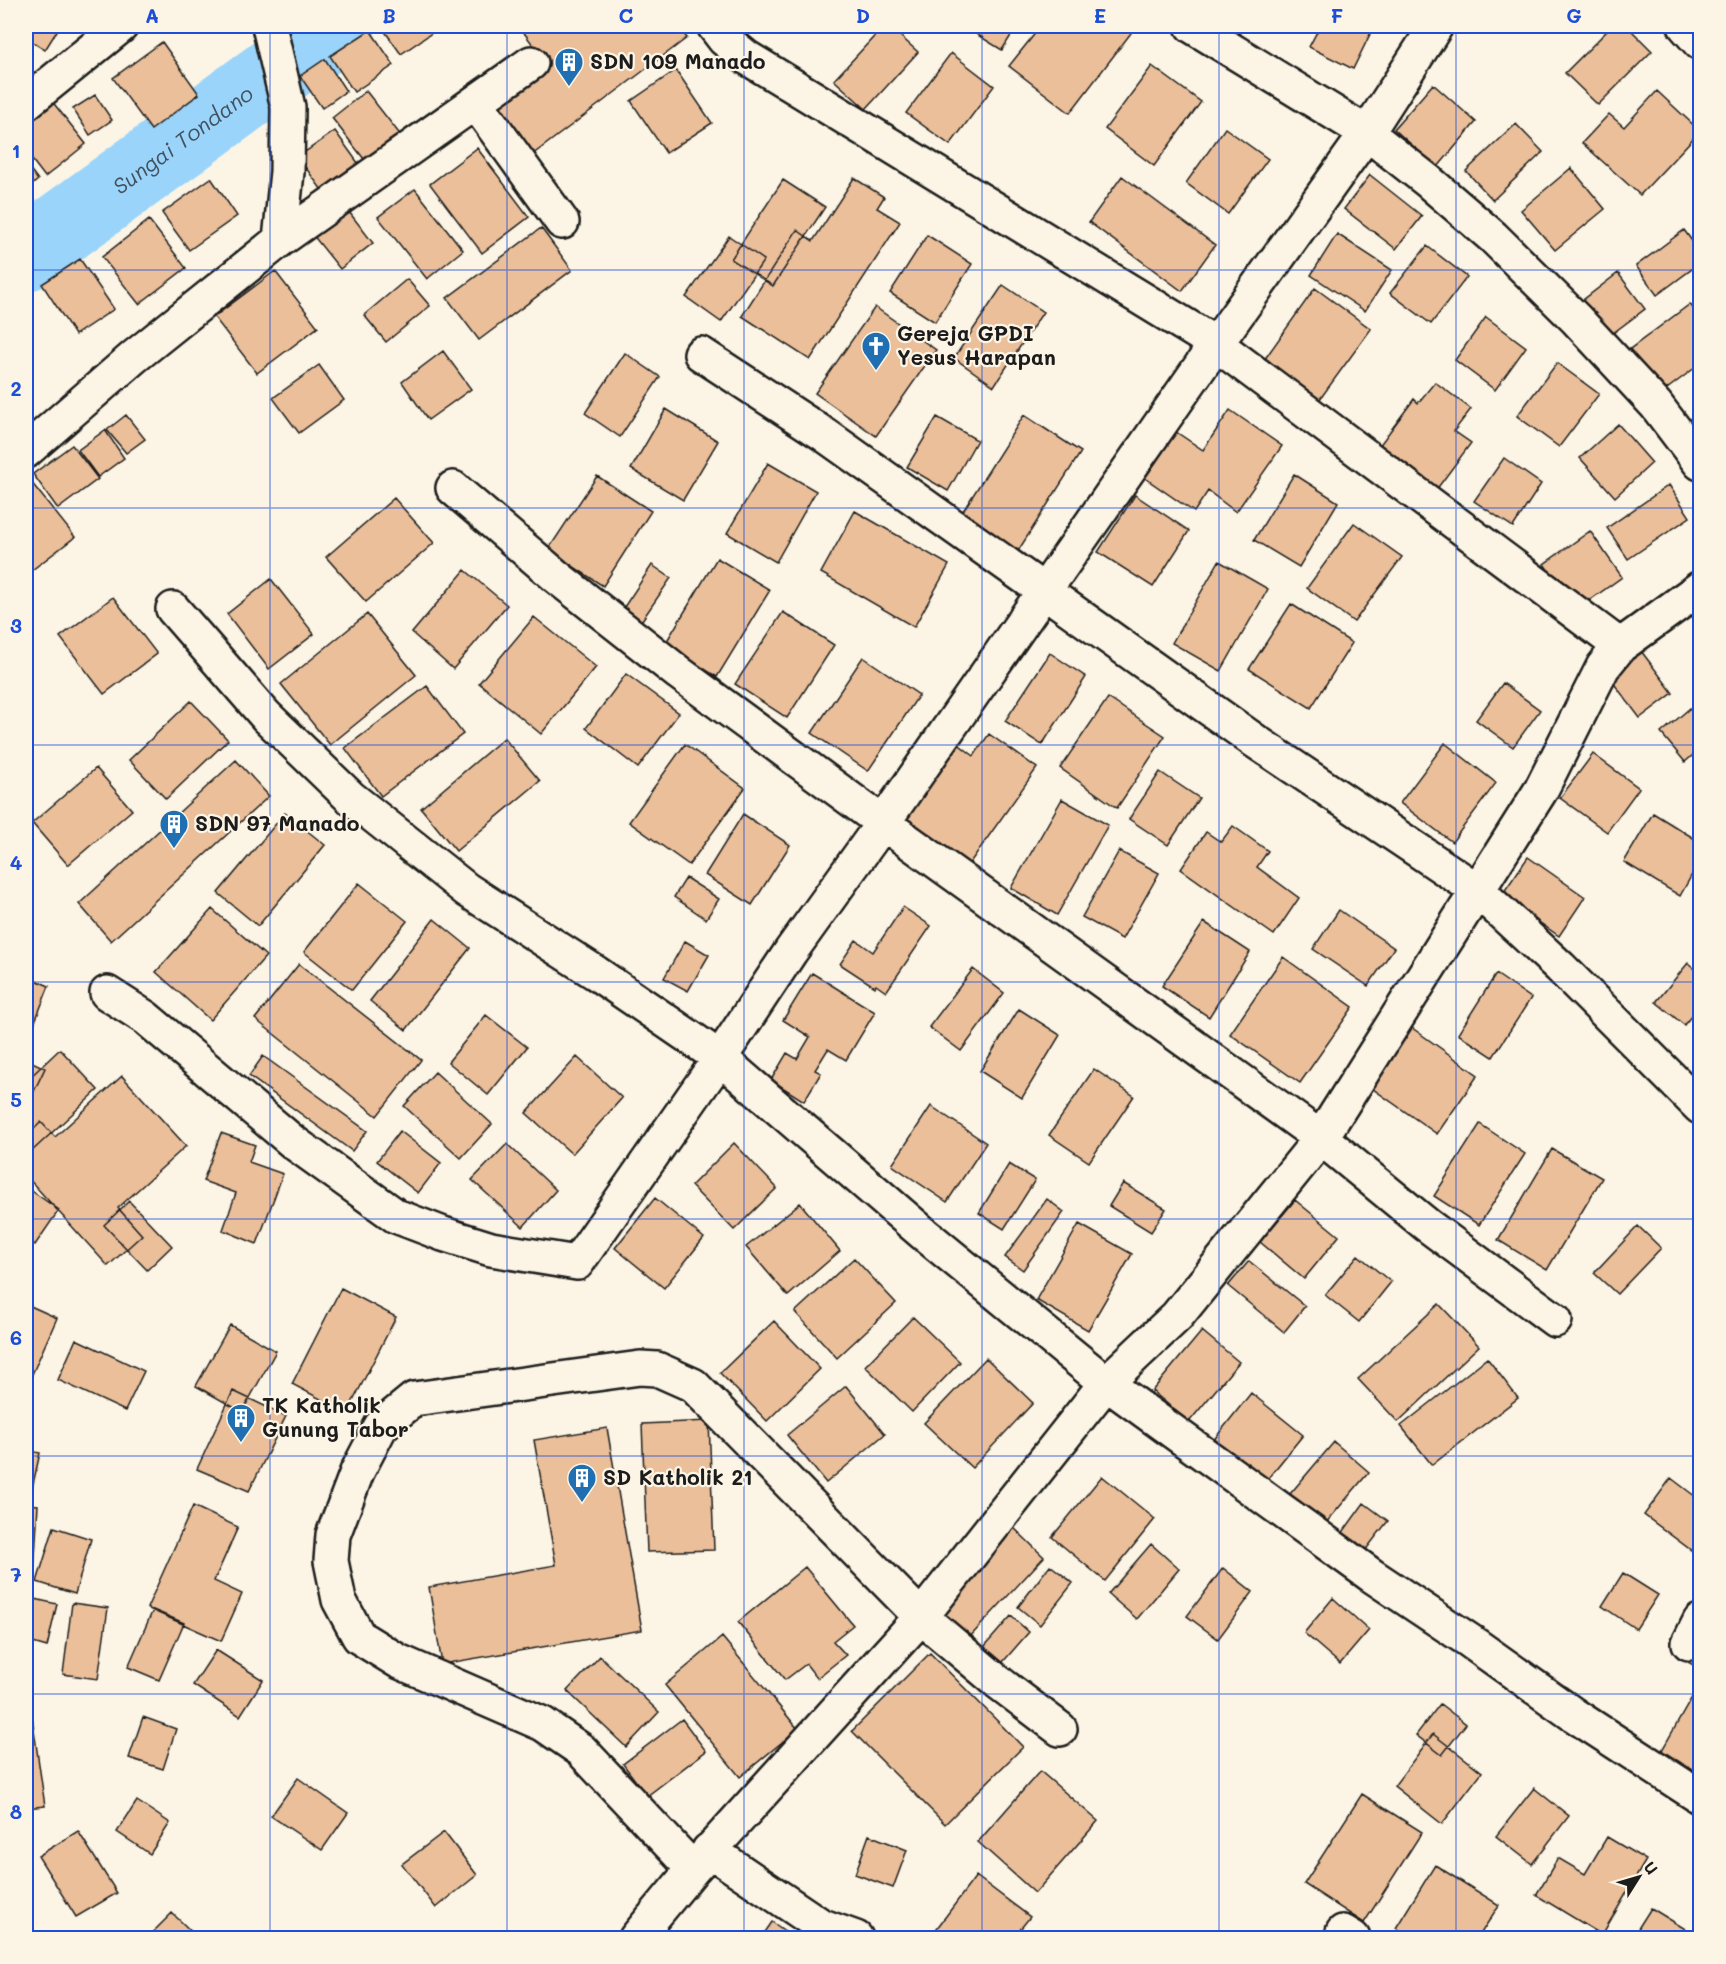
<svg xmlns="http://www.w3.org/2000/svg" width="1726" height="1964" font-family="Mali,sans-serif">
<rect width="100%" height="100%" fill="#fcf5e5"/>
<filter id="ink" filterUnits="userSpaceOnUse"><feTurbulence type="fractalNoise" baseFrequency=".0167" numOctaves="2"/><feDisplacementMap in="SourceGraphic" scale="12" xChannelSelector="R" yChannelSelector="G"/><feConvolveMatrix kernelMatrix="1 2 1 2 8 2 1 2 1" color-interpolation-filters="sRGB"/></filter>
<g filter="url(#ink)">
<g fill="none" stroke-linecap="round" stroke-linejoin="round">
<path stroke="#9ad4fa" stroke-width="74" id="s1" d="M26,254L339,26"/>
</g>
<path fill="#ebbf9a" stroke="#1c1c1c" stroke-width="1.5" d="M26,26H60L45,50L26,38Z
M381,26H429L433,32L401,54Z
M519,26H677L687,38L524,161L487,111L548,65Z
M884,26H889L918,52L866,109L834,80Z
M963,26H1017L1002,50Z
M1041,26H1121L1131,33L1070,113L1009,66Z
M1320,26H1374L1353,69L1309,47Z
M1612,26H1627L1652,51L1598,105L1565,73Z
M370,30L394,65L354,92L330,56Z
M162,42L199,94L151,130L113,78Z
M951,53L994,86L950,145L906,113Z
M325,59L346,91L322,108L300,76Z
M1152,66L1201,102L1154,166L1105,129Z
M676,70L712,123L666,153L631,101Z
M1433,84L1476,122L1437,168L1394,129Z
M366,91L406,142L371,168L332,118Z
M1657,91L1700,131L1640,195L1582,143L1609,114L1624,127Z
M95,95L112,120L90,135L73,109Z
M51,100L86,144L45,177L26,152V121Z
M1516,124L1543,152L1493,200L1466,171Z
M1225,128L1268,159L1228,214L1186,183Z
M335,131L366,174L329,200L298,157Z
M477,148L529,217L482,253L430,184Z
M26,164L38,180L26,190Z
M1571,168L1605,209L1555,250L1521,210Z
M1370,175L1422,216L1396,249L1344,209Z
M1122,176L1215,245L1182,291L1089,222Z
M211,178L237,216L189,250L162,213Z
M854,178L884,197L877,208L900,222L810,360L742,316L797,230L813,241Z
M783,180L825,207L773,286L731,259Z
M415,189L463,250L427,279L378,217Z
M346,208L373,243L340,269L312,234Z
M149,220L186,268L139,304L102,257Z
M541,228L572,270L479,340L447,298Z
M1684,230L1700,252V263L1657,295L1636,266Z
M1337,234L1392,270L1365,311L1311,275Z
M927,235L972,264L935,322L890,293Z
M729,236L764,260L721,322L686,297Z
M1427,246L1467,277L1431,324L1390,293Z
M80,259L114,309L75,335L42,284Z
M275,271L318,327L257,373L214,317Z
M1618,273L1645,309L1605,339L1579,303Z
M407,279L430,306L386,342L364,315Z
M1003,285L1043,312L994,386L954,358Z
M1315,288L1371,329L1312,410L1257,370Z
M1690,304L1700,318V364L1663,392L1630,349Z
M875,307L936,350L876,436L815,393Z
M1486,317L1526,347L1495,390L1455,360Z
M443,351L471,389L428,420L402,382Z
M625,353L660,377L620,437L585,413Z
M1557,363L1599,394L1559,447L1517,416Z
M319,365L344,400L299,433L273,398Z
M1435,382L1471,409L1454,431L1471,443L1436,490L1379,446L1414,399L1418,403Z
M666,409L718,441L683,500L631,469Z
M1230,410L1282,446L1236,512L1208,491L1194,512L1145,478L1176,432L1203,450Z
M126,415L145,439L126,453L107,430Z
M1024,415L1081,452L1018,551L961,514Z
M937,417L977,440L948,491L907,467Z
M1618,424L1652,463L1615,497L1580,458Z
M105,430L124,458L98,477L78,450Z
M72,445L98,479L58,509L33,474Z
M1504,458L1541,484L1513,527L1474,501Z
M768,463L816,491L776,562L727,533Z
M1294,474L1338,502L1299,567L1254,540Z
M597,476L651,511L603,586L548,550Z
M31,482L75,537L32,570L26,562V486Z
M1669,485L1690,517L1628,559L1607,528Z
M1135,495L1189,531L1153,587L1098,552Z
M394,498L434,543L366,602L326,557Z
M855,511L949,565L914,627L821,573Z
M1354,523L1402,557L1354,622L1307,588Z
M1590,531L1622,577L1576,610L1544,564Z
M717,558L770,590L717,677L665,644Z
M1219,561L1268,589L1221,671L1172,643Z
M652,565L671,578L638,626L620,613Z
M465,570L507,605L453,669L412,633Z
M271,579L314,634L269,669L227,614Z
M113,597L157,654L104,694L60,637Z
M1291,604L1352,643L1311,708L1249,669Z
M783,612L834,645L787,718L735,684Z
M367,614L416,675L330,745L281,684Z
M534,617L596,667L541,734L479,683Z
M1638,647L1673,693L1640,718L1605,672Z
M1050,653L1086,677L1042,745L1005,721Z
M863,657L919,695L868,771L812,733Z
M626,674L679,713L638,768L586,728Z
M1503,683L1540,710L1513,747L1476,720Z
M427,686L463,734L381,796L345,748Z
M1108,698L1165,736L1117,808L1060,768Z
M191,701L228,740L166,799L129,760Z
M1690,708L1700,721V749L1685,762L1661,733Z
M989,734L1037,768L969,864L894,811L957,743L974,756Z
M504,738L540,781L456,851L421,808Z
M1445,743L1496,783L1452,842L1400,803Z
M685,744L745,788L689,865L629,822Z
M1593,754L1639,788L1607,832L1560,798Z
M236,760L269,796L111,941L79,904Z
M96,768L132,810L68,865L32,823Z
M1160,772L1199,798L1168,845L1129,819Z
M1062,799L1108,825L1057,915L1011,888Z
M285,813L325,845L258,926L218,893Z
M1653,813L1700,842V860L1680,896L1624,862Z
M743,814L790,845L752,905L705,875Z
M1233,826L1268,851L1257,867L1299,898L1274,935L1181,869L1206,832L1221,842Z
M1119,851L1159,873L1122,939L1082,917Z
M1528,857L1585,897L1559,936L1501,896Z
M686,878L719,899L706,919L674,897Z
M359,883L407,921L352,990L304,952Z
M903,907L931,926L886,992L876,985L875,987L840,964L856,940L873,952Z
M212,909L266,956L210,1020L156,972Z
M1339,910L1394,948L1368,986L1313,949Z
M434,919L470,948L406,1030L370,1001Z
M1204,922L1250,952L1209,1017L1162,986Z
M685,941L709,955L688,991L664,978Z
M1283,957L1353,1007L1300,1083L1230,1034Z
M1688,963L1700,973V1005L1684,1025L1656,1002Z
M299,964L421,1060L377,1116L255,1019Z
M973,969L1004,993L961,1051L929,1027Z
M812,973L875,1012L846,1060L828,1049L815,1070L821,1073L804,1101L771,1080L787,1053L797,1059L810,1037L783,1020Z
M1496,974L1531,998L1493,1057L1458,1034Z
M26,976L49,986L34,1024L26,1021Z
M1019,1009L1060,1035L1022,1098L980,1071Z
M486,1015L527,1047L488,1095L448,1062Z
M1408,1025L1478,1075L1437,1134L1366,1084Z
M60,1049L98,1090L30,1153L26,1148V1081Z
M263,1056L367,1131L352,1151L249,1076Z
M577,1057L622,1098L572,1154L526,1113Z
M26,1059L45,1068L26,1108Z
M1094,1069L1134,1096L1089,1162L1049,1135Z
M435,1072L492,1124L461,1158L404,1106Z
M122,1076L186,1146L118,1208L142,1235L108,1266L26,1176V1137L41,1122L55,1137Z
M931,1106L986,1143L947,1202L892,1165Z
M1480,1124L1525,1154L1479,1225L1434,1196Z
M400,1131L441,1163L418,1193L377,1161Z
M221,1133L255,1145L249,1162L283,1174L257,1244L223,1230L236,1193L203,1181Z
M734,1143L777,1188L734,1230L691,1186Z
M507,1144L556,1190L523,1227L472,1180Z
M1552,1149L1602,1178L1547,1270L1498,1240Z
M1009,1164L1035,1180L1004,1229L979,1213Z
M1123,1183L1166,1209L1151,1232L1109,1206Z
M26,1187L59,1210L35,1245L26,1238Z
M655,1198L704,1238L664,1288L615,1248Z
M1047,1199L1064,1212L1023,1270L1005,1257Z
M1295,1200L1339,1236L1304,1279L1260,1242Z
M129,1201L172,1246L147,1270L104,1225Z
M800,1203L840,1251L788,1296L746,1247Z
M1079,1224L1132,1254L1088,1330L1036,1300Z
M1638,1226L1661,1248L1617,1294L1594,1273Z
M1358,1255L1391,1282L1359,1322L1325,1295Z
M854,1258L896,1303L837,1358L795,1312Z
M1249,1261L1305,1306L1284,1332L1228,1286Z
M341,1288L396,1317L347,1413L292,1384Z
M26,1304L57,1318L26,1388Z
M1439,1304L1479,1346L1398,1422L1358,1379Z
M913,1317L960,1362L912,1412L865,1366Z
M774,1321L820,1369L767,1421L720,1373Z
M230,1325L276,1351L242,1412L196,1386Z
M1202,1331L1239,1362L1189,1422L1152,1391Z
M76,1339L144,1371L125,1411L58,1380Z
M986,1358L1033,1403L972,1468L924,1423Z
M1487,1358L1518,1398L1432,1465L1401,1426Z
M846,1386L885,1434L826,1483L787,1435Z
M233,1391L286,1416L249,1491L197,1469Z
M1251,1393L1303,1435L1257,1492L1205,1451Z
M709,1421L714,1550L647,1552L642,1424Z
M607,1428L642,1630L442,1664L429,1587L556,1565L534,1440Z
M1334,1442L1369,1472L1325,1524L1290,1494Z
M26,1450L40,1453L31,1493L26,1492Z
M1102,1476L1155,1519L1105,1581L1052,1537Z
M1671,1478L1700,1500L1699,1556L1644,1515Z
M1364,1503L1388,1521L1361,1556L1338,1539Z
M26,1504L38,1505L33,1592L26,1591Z
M193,1506L238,1527L214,1581L242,1594L221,1641L147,1608Z
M54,1527L91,1539L75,1594L37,1582Z
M1013,1527L1044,1557L968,1639L937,1610Z
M1151,1544L1179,1569L1137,1619L1108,1594Z
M1050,1565L1073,1583L1040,1625L1018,1607Z
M805,1567L853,1625L833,1641L846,1655L817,1678L806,1664L785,1680L738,1622Z
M1223,1568L1253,1592L1218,1639L1187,1616Z
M1623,1573L1658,1595L1636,1629L1602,1606Z
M26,1597L57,1604L47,1647L26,1641Z
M1333,1598L1369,1630L1340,1664L1304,1633Z
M72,1603L108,1608L98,1679L63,1674Z
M153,1610L184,1623L159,1680L128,1667Z
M1011,1616L1029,1632L1002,1663L984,1647Z
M722,1637L798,1729L740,1777L665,1685Z
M1700,1641V1669L1688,1662Z
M216,1650L263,1680L240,1716L193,1685Z
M930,1653L1023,1747L945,1824L852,1731Z
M600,1656L659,1712L626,1747L567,1691Z
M1699,1685L1700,1686V1774L1661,1752Z
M1440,1704L1466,1724L1442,1755L1416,1735Z
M31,1709L45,1806L26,1808V1710Z
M143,1717L176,1729L163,1769L129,1758Z
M682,1719L706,1751L647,1796L623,1764Z
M1433,1734L1482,1772L1442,1824L1394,1786Z
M1040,1771L1098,1821L1035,1893L978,1842Z
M298,1778L348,1813L322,1850L271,1816Z
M1534,1788L1569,1816L1532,1864L1496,1836Z
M1362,1794L1422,1832L1364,1923L1304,1884Z
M137,1801L170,1823L150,1854L117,1832Z
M78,1831L117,1893L76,1917L38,1856Z
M444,1832L477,1875L436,1908L402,1864Z
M869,1835L907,1850L893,1888L855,1874Z
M1607,1837L1646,1860L1602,1935L1536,1895L1558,1858L1585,1874Z
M1435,1865L1499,1905L1478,1938H1413L1396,1928Z
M976,1876L1030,1917L1013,1938H935L931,1936Z
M1651,1908L1700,1938H1632Z
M172,1913L198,1938H147Z
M772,1922L795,1938H761Z"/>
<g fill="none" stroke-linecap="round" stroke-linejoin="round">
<g stroke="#1c1c1c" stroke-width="38">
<path id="minor" d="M714,26L724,39L746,57L1216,344L1620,646
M1192,26L1367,133L1428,181L1493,237L1576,319L1656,405L1700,463
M1685,26L1700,43
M26,103L121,26
M476,103L562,222
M280,240L531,63
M701,354L825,435L1255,741L1477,890L1560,967L1700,1107
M26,451L134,357L280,240L287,172L288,107L269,26
M453,488L557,577L679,673L883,823L1321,1138L1427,1225L1555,1320
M1700,588L1620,646L1603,667L1541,790L1321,1138L1177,1316L1106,1383L1371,1575L1470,1641L1574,1715L1700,1797
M107,993L146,1018L293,1142L396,1216L443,1234L491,1249L577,1263L720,1058L596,973L467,890L350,797L266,716L173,609
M1689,1643L1700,1621
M709,1850L820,1925L856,1938
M693,1869L581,1750L543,1724L398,1661L359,1637L339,1600L331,1561L333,1535L357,1472L381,1426L414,1399L640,1368L657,1369L693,1385L921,1617L998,1682L1060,1729
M1343,1932L1353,1938
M636,1938L693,1869L921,1617L1106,1383L923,1233L720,1058L791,951L883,823L1216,344L1367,133L1436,26"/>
</g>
<use href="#minor" stroke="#fcf5e5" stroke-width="33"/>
</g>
</g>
<path fill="none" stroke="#1d4ed8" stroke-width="1.5" stroke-opacity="0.55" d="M270,26V1938M507,26V1938M744,26V1938M982,26V1938M1219,26V1938M1456,26V1938M26,270H1700M26,508H1700M26,745H1700M26,982H1700M26,1219H1700M26,1456H1700M26,1694H1700"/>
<defs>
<g id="building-pin" transform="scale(1.5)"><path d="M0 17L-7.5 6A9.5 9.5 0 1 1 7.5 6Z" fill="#1f6fb2" stroke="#fcf5e5"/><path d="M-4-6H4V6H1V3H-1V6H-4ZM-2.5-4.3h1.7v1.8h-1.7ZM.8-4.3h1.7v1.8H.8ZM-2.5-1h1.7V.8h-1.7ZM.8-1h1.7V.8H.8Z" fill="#fff"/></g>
<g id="church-pin" transform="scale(1.5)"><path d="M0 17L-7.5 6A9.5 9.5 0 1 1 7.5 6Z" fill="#1f6fb2" stroke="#fcf5e5"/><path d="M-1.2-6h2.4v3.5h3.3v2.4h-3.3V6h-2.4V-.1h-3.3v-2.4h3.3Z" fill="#fff"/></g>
</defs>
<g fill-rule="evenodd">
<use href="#building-pin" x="569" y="62"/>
<use href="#church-pin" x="876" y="346"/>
<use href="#building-pin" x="174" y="824"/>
<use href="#building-pin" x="241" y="1418"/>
<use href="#building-pin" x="582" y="1478"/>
</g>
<g text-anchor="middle" stroke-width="4.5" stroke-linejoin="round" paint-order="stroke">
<g font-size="21" font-weight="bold" fill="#1c1c1c" stroke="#fcf5e5" text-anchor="start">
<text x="590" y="69">SDN 109 Manado</text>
<text x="897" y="341">Gereja GPDI<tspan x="897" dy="24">Yesus Harapan</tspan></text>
<text x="195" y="831">SDN 97 Manado</text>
<text x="262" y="1413">TK Katholik<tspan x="262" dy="24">Gunung Tabor</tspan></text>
<text x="603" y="1485">SD Katholik 21</text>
</g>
<g font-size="22" font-style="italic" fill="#42535f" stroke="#fcf5e5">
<text dy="8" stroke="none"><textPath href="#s1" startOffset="194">Sungai Tondano</textPath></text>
</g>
</g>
<rect width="1726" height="1964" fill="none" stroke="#fcf5e5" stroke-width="66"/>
<g transform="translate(1639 1877) rotate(53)" stroke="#fcf5e5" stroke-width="4.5" paint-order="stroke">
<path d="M0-4.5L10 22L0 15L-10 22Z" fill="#1c1c1c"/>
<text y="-9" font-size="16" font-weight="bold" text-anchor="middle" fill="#1c1c1c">U</text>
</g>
<rect x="33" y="33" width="1660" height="1898" fill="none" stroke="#1d4ed8" stroke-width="2"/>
<g font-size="20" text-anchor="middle" font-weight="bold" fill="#1d4ed8">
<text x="152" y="23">A</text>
<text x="389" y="23">B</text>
<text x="626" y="23">C</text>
<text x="863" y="23">D</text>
<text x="1100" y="23">E</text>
<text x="1337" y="23">F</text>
<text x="1574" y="23">G</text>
<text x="16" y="158">1</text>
<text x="16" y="396">2</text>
<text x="16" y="633">3</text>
<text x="16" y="870">4</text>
<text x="16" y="1107">5</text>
<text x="16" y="1345">6</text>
<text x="16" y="1582">7</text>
<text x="16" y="1819">8</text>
</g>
</svg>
